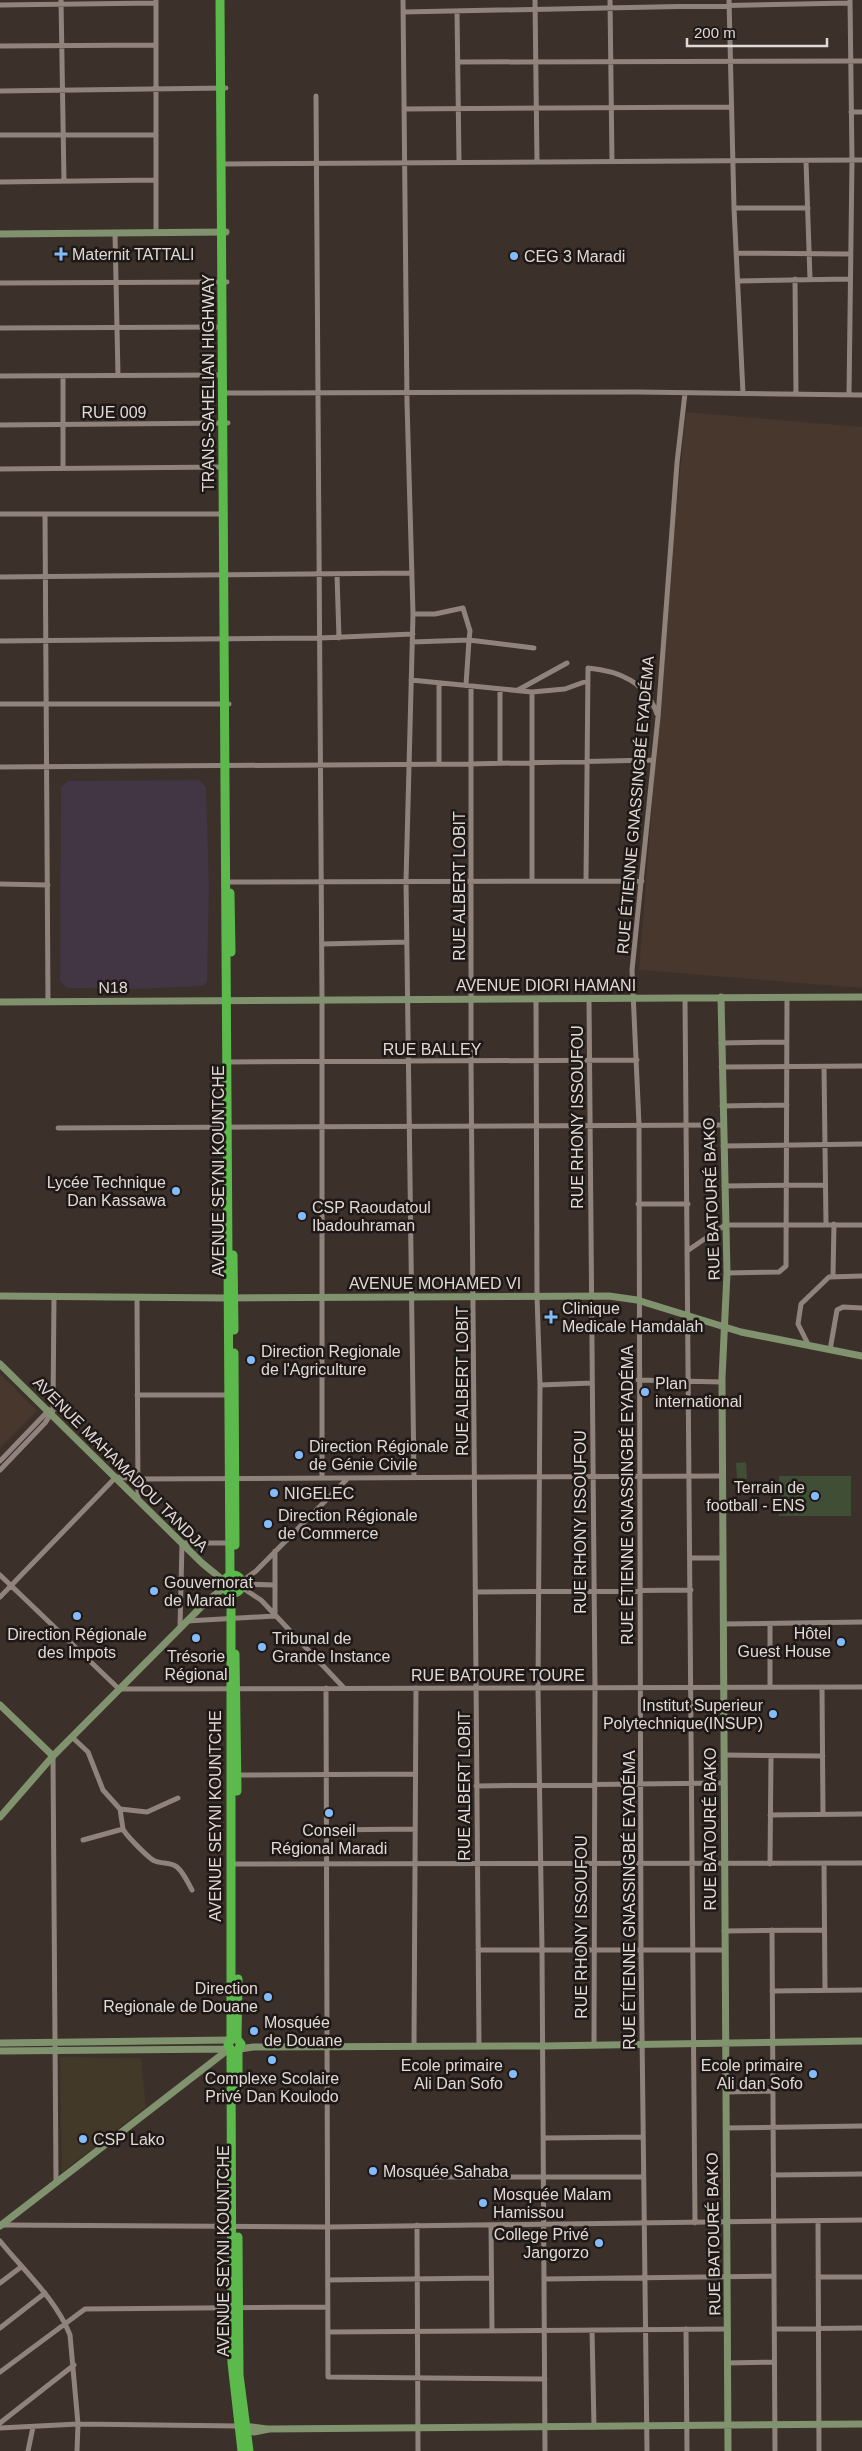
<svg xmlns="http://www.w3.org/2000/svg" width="862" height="2451" font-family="Helvetica,sans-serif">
<rect width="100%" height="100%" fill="#3b302a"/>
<path fill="#423544" d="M199,780L206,787L209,887L207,982L202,986L135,989L67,988L60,981L61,787L68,781Z"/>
<path fill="#47372d" d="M686,412L862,427V988L639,970L672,551Z
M0,1374L37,1411L0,1448Z"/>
<path fill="#433929" d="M60,2057L141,2058L146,2107L62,2172Z"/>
<path fill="#3f4e34" d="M746,1462L747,1479L737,1480L736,1463Z
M779,1476H851V1516H779Z"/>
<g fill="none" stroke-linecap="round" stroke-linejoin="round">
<path stroke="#90837c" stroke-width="5" d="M61,0L64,181
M403,0L407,402L413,614L406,881L414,1477
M535,0L537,162
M610,0L612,162
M729,0L734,208L743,393
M0,5L156,3
M457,11L459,162
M403,12L850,3
M0,46L156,45
M458,62L862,61
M0,91L226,88
M316,96L322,1000V1478
M404,109L731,107
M851,112H862
M0,135H156
M806,161L810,279
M221,164L862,160
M0,182L156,180
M734,208H808
M115,233L118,375
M156,233V0
M737,253L850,254
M795,279L796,394
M739,281L850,279
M0,283L227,282
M0,328L223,327
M0,376L223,375
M63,377V468
M224,393L638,392L862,395
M849,395L852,160L850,0
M0,425L228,423
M0,469L223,467
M0,514H223
M45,514L48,1002
M337,575L339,638
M0,577L410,573
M0,641L320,638L413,634
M412,642L469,640L470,631L463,608L435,614H413
M411,680L532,692L565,689L587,681
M439,683V764
M466,685L469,640L534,648
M471,686V1062L479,2046
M518,690L567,663
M532,692V881
M0,704H229
M500,763V689
M0,767L470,764L652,760
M586,881L588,668C620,671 646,682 657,714
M225,882L642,881
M0,884L48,885
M322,944L407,942
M685,998L695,2223
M536,999L537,1297L540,1385L538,1688L542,1950L545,2451
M589,999L595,1688L594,2044
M721,1043L785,1042
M227,1062L637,1060
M721,1067L862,1066
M824,1067L826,1225
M722,1106L787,1105
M58,1128L722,1125
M723,1146L862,1144
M724,1186L825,1185
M638,1204H688
M687,1251L725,1225H862
M727,1273L779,1272L786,1266L787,997
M833,1275L834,1224
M137,1297L138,1501
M809,1346L798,1324L801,1304L829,1277L862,1276
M830,1350L837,1310L843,1307L862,1308
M638,1380L722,1382
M540,1385L592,1383
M137,1395H229
M0,1461L49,1410
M0,1470L45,1423L53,1411L54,1296
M691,1558H723
M0,1575L119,1689L862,1687
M242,1581L256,1571L347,1479
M180,1584H224
M242,1584L274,1585
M241,1587L261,1600L344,1688
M476,1592L691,1590
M0,1597L116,1477L137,1479L722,1476
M187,1621L275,1616V1551
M723,1624L862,1622
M770,1624V1687
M180,1627L182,1543H232
M822,1687L823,1814
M326,1688L328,2377L545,2379
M72,1737L88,1752L103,1790L120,1809L147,1812L178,1798
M724,1755L823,1756
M53,1757L56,2181
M237,1775L415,1774
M476,1786L724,1783
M770,1815L862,1814
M123,1829C125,1834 149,1859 155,1861C162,1864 171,1862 177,1867C184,1873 188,1883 192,1890
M326,1830L415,1829
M83,1840L123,1829L120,1809
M824,1863L825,1990
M230,1864L862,1863
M770,1864L771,1756
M772,1930L775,2451
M724,1931L824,1930
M478,1950H724
M772,1991L862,1990
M414,2046L416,1688
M726,2092L773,2091
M726,2128L862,2126
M543,2138L642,2137
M773,2175L862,2174
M416,2177H643
M818,2221L819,2451
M2,2225L329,2227L862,2220
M417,2225L418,2451
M491,2225L492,2331
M0,2241C24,2271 56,2299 70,2335L78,2424L77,2451
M818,2277H862
M544,2279L774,2276
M328,2280L491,2278
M0,2283L21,2267
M0,2328L45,2293
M686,2329L687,2451
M775,2329L862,2328
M592,2330L594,2427
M328,2332L728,2329
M728,2363L774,2362
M0,2372L85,2309L327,2307
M0,2423L74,2365
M0,2428L78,2424L238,2426
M28,2451L33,2427
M647,2451L641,1950L639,1124L632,970L658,717L677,463L685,393"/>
<path stroke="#80936e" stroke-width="7" d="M0,234L226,232
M721,997L727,1273L722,1378L728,2451
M0,1002L862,997
M0,1296L227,1298L609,1296L637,1300L741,1332L862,1356
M0,1364L202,1563L224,1581
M0,1705L53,1756
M0,1817L53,1756L207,1601L225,1587
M0,2043L229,2040
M240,2049L253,2047L543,2046L862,2041
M0,2051L229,2049
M0,2226L229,2049
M243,2426L267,2429
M243,2429L254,2432L269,2429L862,2424"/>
<path stroke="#5cb94c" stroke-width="9" d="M220,0L230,1575
M230,893L231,952
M233,1255L234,1330
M234,1353L235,1545
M224 1584a9 9 0 1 1 18 0a9 9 0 1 1-18 0Z
M231,1592V2039L228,2045L231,2050L232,2363L242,2451
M235,1654L237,1791
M237,2039L238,1979
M237,2039L241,2044L238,2050V2089
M238,2237L239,2375L249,2451"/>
</g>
<g fill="#84bcfb" stroke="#1e1917" stroke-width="2">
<path d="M58.5 246.5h5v5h5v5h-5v5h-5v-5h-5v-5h5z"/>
<circle cx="514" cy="256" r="5"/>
<circle cx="176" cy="1191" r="5"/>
<circle cx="302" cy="1216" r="5"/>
<path d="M548.5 1309.5h5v5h5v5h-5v5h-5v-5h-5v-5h5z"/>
<circle cx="251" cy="1360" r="5"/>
<circle cx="645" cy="1392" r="5"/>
<circle cx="299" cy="1455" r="5"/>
<circle cx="274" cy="1493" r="5"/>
<circle cx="815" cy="1496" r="5"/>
<circle cx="268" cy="1524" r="5"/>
<circle cx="154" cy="1591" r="5"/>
<circle cx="77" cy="1616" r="5"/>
<circle cx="196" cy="1638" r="5"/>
<circle cx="841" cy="1642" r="5"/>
<circle cx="262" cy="1647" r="5"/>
<circle cx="773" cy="1714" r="5"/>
<circle cx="329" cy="1813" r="5"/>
<circle cx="268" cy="1997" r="5"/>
<circle cx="254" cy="2031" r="5"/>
<circle cx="272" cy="2060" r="5"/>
<circle cx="513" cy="2074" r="5"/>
<circle cx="813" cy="2074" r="5"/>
<circle cx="83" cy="2139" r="5"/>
<circle cx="373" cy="2171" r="5"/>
<circle cx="483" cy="2203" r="5"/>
<circle cx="599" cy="2243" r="5"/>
</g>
<g text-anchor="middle" stroke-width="5" stroke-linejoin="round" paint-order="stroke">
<g font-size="16" fill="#e0d9d5" stroke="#1e1917" text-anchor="start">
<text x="72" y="260">Maternit TATTALI</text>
<text x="524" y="262">CEG 3 Maradi</text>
<text x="166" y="1188" text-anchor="end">Lycée Technique<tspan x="166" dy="18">Dan Kassawa</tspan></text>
<text x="312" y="1213">CSP Raoudatoul<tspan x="312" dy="18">Ibadouhraman</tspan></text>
<text x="562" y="1314">Clinique<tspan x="562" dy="18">Medicale Hamdalah</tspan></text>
<text x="261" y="1357">Direction Regionale<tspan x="261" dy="18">de l'Agriculture</tspan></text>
<text x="655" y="1389">Plan<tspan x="655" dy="18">international</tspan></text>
<text x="309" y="1452">Direction Régionale<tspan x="309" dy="18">de Génie Civile</tspan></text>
<text x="805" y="1493" text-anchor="end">Terrain de<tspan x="805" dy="18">football - ENS</tspan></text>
<text x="284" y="1499">NIGELEC</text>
<text x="278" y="1521">Direction Régionale<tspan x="278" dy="18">de Commerce</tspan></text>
<text x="164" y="1588">Gouvernorat<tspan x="164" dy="18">de Maradi</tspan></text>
<text x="831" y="1639" text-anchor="end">Hôtel<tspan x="831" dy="18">Guest House</tspan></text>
<text x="77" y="1640" text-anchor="middle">Direction Régionale<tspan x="77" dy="18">des Impots</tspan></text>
<text x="272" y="1644">Tribunal de<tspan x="272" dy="18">Grande Instance</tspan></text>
<text x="196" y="1662" text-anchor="middle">Trésorie<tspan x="196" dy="18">Régional</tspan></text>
<text x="763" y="1711" text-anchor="end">Institut Superieur<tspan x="763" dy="18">Polytechnique(INSUP)</tspan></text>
<text x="329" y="1836" text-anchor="middle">Conseil<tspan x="329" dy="18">Régional Maradi</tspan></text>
<text x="258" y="1994" text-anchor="end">Direction<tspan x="258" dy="18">Regionale de Douane</tspan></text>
<text x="264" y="2028">Mosquée<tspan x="264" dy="18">de Douane</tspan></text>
<text x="503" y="2071" text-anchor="end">Ecole primaire<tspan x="503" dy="18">Ali Dan Sofo</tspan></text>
<text x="803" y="2071" text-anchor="end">Ecole primaire<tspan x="803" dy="18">Ali dan Sofo</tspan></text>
<text x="272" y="2084" text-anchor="middle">Complexe Scolaire<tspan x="272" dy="18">Privé Dan Koulodo</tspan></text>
<text x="93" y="2145">CSP Lako</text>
<text x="383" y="2177">Mosquée Sahaba</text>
<text x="493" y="2200">Mosquée Malam<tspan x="493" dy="18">Hamissou</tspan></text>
<text x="589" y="2240" text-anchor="end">College Privé<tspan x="589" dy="18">Jangorzo</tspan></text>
</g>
<g font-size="16" fill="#e0d9d5" stroke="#1e1917">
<text transform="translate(208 383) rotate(-90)" y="6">TRANS-SAHELIAN HIGHWAY</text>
<text x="114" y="418">RUE 009</text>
<text transform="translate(635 805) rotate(-85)" y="6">RUE ÉTIENNE GNASSINGBÉ EYADÉMA</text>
<text transform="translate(459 886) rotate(-90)" y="6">RUE ALBERT LOBIT</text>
<text x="546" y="991">AVENUE DIORI HAMANI</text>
<text transform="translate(113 987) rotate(-1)" y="6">N18</text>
<text x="432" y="1055">RUE BALLEY</text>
<text transform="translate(577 1117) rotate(-90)" y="6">RUE RHONY ISSOUFOU</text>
<text transform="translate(218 1171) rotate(-90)" y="6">AVENUE SEYNI KOUNTCHE</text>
<text transform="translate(711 1199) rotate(-92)" y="6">RUE BATOURÉ BAKO</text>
<text x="435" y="1289">AVENUE MOHAMED VI</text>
<text transform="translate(462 1381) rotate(-90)" y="6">RUE ALBERT LOBIT</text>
<text transform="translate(121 1464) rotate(45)" y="6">AVENUE MAHAMADOU TANDJA</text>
<text transform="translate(627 1495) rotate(-90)" y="6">RUE ÉTIENNE GNASSINGBÉ EYADÉMA</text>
<text transform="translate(580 1522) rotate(-90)" y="6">RUE RHONY ISSOUFOU</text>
<text x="498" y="1681">RUE BATOURE TOURE</text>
<text transform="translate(464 1786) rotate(-90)" y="6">RUE ALBERT LOBIT</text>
<text transform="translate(215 1816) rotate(-90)" y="6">AVENUE SEYNI KOUNTCHE</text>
<text transform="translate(710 1829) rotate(-90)" y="6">RUE BATOURÉ BAKO</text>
<text transform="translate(629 1900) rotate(-90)" y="6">RUE ÉTIENNE GNASSINGBÉ EYADÉMA</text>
<text transform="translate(581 1927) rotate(-90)" y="6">RUE RHONY ISSOUFOU</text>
<text transform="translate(713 2234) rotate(-91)" y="6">RUE BATOURÉ BAKO</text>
<text transform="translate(223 2251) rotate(-90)" y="6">AVENUE SEYNI KOUNTCHE</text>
</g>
</g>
<path d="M687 38v8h140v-8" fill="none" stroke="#e0d9d5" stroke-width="2.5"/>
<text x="694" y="38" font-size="15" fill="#e0d9d5" stroke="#1e1917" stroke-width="4" paint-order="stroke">200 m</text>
</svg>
